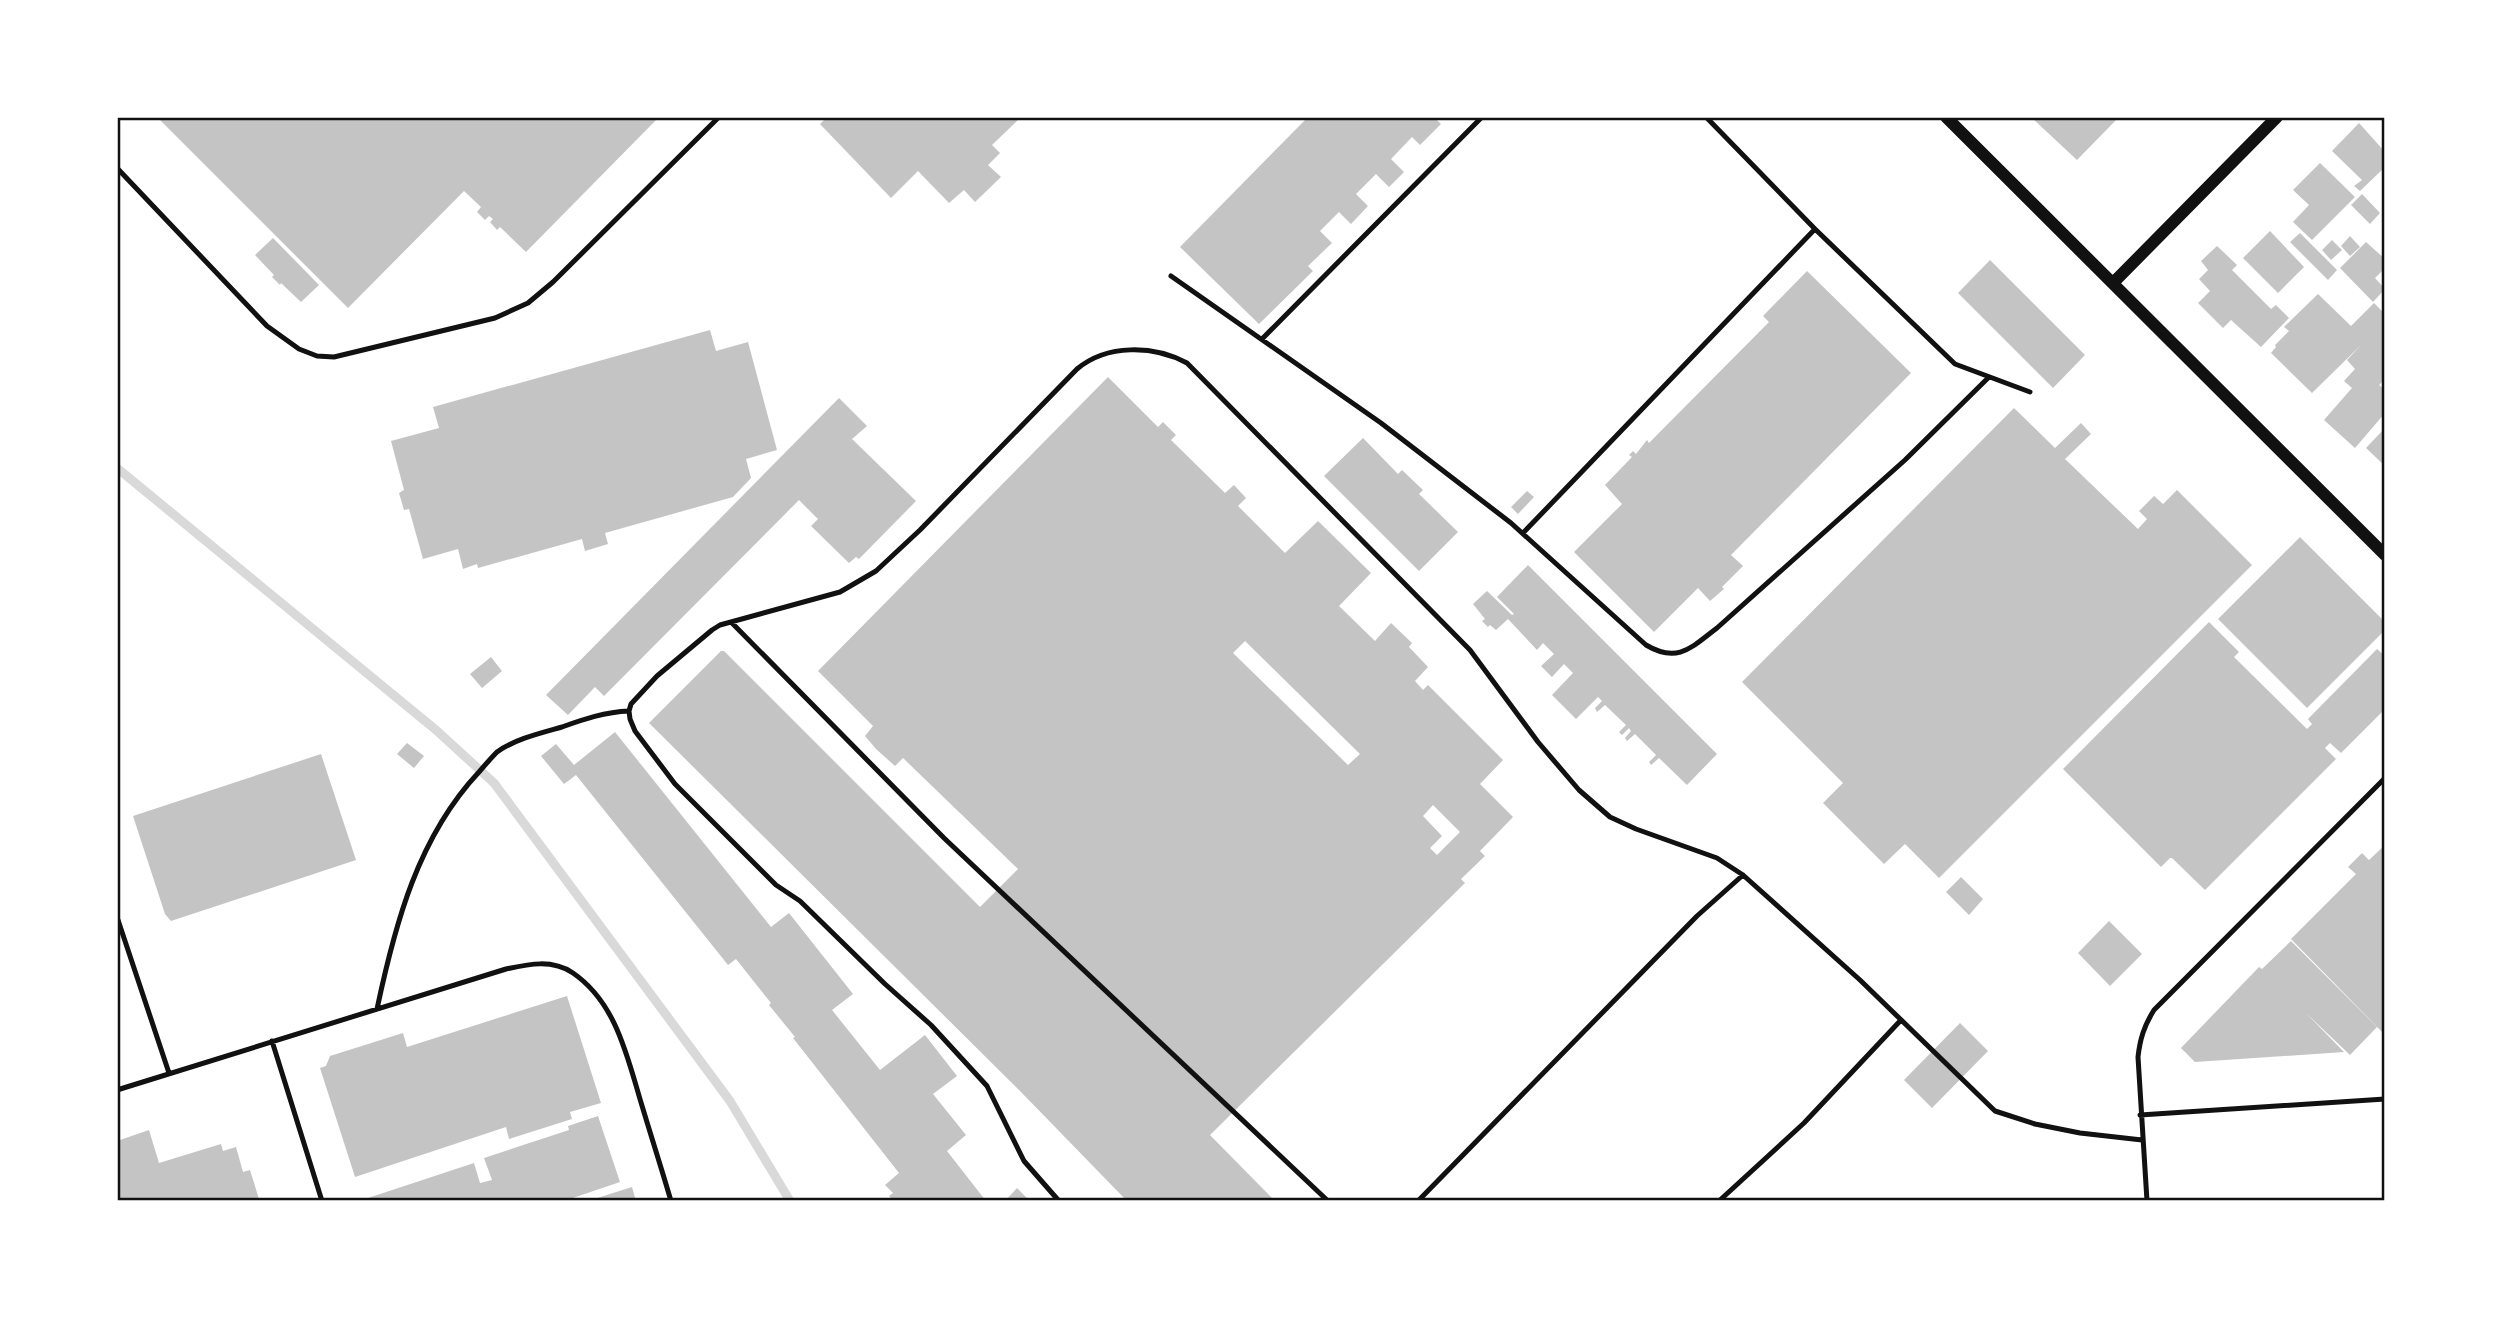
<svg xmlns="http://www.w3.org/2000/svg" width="2502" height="1318" font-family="'Work Sans',sans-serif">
<rect width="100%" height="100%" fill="#fff"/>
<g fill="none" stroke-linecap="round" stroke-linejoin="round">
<path stroke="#d9d9d9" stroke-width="9" d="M117,468L436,730L494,783L730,1101L790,1201"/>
</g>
<path fill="#c4c4c4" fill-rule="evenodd" d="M157,117H659L526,252L500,227L497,230L490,222L493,219L489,216L485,220L477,212L481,207L464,191L348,308Z
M827,117H1021L992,145L1000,153L988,165L1001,177L975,202L964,190L949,203L918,171L891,198L820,124Z
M1308,117H1434L1441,124L1420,145L1412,137L1391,159L1404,172L1389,187L1376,174L1356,194L1368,206L1351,224L1339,212L1320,231L1332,243L1308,266L1313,271L1259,324L1180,247Z
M2031,117H2119L2077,160Z
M2359,123L2385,152V167L2360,191L2354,186L2362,180L2332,151Z
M2320,163L2355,197L2312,240L2293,222L2309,205L2293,190Z
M2362,194L2380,213L2370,224L2351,205Z
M2270,231L2304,267L2278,293L2243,258Z
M2300,233L2337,270L2328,280L2290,242Z
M2350,236L2360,247L2350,256L2341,246Z
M273,238L319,285L301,302L281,283L280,285L272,277L274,275L255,255Z
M2332,240L2342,250L2331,260L2322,250Z
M2366,242L2385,259V268L2375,278L2385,289L2373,302L2340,268Z
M2217,246L2237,265L2232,270L2271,309L2276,305L2289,318L2261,347L2231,320L2223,328L2198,303L2210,291L2199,279L2208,270L2201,261Z
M1990,260L2085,355L2053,388L1958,293Z
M1807,271L1911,373L1731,555L1743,566L1722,587L1724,589L1710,601L1698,588L1654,632L1574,552L1622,504L1605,485L1632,457L1629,455L1633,451L1636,454L1647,440L1649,443L1769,322L1763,316Z
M2318,294L2351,326L2374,303L2385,314V379L2379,385L2385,390V413L2355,448L2324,420L2352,388L2344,381L2355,369L2347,360L2361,345L2312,393L2271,353L2276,347L2275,345L2289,331L2284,327Z
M710,330L716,351L748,342L777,450L746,459L751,478L733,497L605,533L608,544L585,551L582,539L478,568L477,564L463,569L458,549L423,559L409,509L404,510L399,493L404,490L391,441L439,428L433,407Z
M1108,377L1158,427L1163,422L1176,435L1171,440L1225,493L1234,485L1246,498L1238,506L1285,553L1318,521L1371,573L1339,606L1375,641L1391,623L1412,643L1409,647L1428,667L1415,681L1423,690L1428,685L1503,760L1480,784L1513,817L1480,851L1485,856L1461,879L1465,883L1210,1135L1275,1201H1127L1021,1092L649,723L721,651H724L980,907L1018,869L903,758L895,766L876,749L865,736L873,726L818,671ZM1245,641L1360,754L1348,765L1233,653ZM1433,805L1460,832L1437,855L1430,848L1442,836L1423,816Z
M839,398L867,426L852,439L916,501L859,559L856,557L849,563L811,526L818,519L799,500L604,696L595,687L568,715L546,695Z
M2014,408L2055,448L2081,423L2091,434L2065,459L2138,529L2147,519L2139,511L2154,496L2163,504L2177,490L2252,565L1939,878L1905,844L1884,864L1823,803L1843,783L1742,682Z
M2385,428V466L2366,448Z
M1363,438L1398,474L1402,470L1423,490L1419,494L1458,532L1419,571L1324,476Z
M1527,491L1534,497L1518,514L1511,507Z
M2300,537L2385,622V630L2307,708L2218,619Z
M1528,565L1717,754L1687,785L1659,758L1651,765L1649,762L1656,755L1635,734L1627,741L1625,738L1631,731L1629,728L1622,735L1619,732L1626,725L1605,705L1597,712L1595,708L1602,701L1598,697L1576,719L1552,695L1573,673L1564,664L1552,677L1541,666L1554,654L1543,643L1537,650L1508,619L1496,630L1490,625L1488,627L1482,621L1485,619L1473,604L1487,591L1512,615L1514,614L1497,597Z
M2209,622L2239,652L2234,657L2307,729L2312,724L2308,719L2377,649L2385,656V709L2341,753L2330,743L2325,748L2336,759L2205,890L2172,858H2170L2161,867L2063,769Z
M491,657L502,671L482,688L470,674Z
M615,732L771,927L789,913L853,994L832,1010L880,1070L925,1035L957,1076L933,1094L966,1135L947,1151L986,1201H893L889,1196L893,1193L885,1185L899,1173L793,1038L795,1037L769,1005L771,1003L736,959L728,965L576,775L564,784L541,756L556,744L574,765Z
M407,743L424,756L414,768L397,754Z
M321,754L356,860L171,921L165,914L133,816Z
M2385,845V1035L2291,939L2356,874L2348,867L2362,853L2369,860Z
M1961,877L1983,899L1969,915L1946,892Z
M2109,921L2142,954L2110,986L2078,953Z
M2291,941L2377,1027L2350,1055L2306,1013L2344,1052L2195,1062L2181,1048L2259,967L2262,969Z
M567,996L601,1103L570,1112L572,1119L509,1139L506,1127L355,1177L320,1068L326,1066L330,1056L403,1033L407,1047Z
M1960,1023L1988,1051L1932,1108L1904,1080Z
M598,1116L620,1182L564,1201H369L368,1198L474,1163L480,1183L492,1180L484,1158L569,1130L568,1126Z
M149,1130L159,1163L221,1144L223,1151L236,1147L243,1172L250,1170L259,1199L253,1201H117V1141Z
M632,1187L636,1201H591V1200Z
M1017,1188L1030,1201H1005Z"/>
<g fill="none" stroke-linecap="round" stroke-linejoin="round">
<path stroke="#111" stroke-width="5" d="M1706,117L1815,229L1955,364L2030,392
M117,168L267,326L299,349L317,356L334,357L495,318L528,303L553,282L719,117
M1171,276L1381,423L1511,523L1646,645C1678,664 1692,647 1717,628L1905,460L1989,377
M1262,339L1482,117
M1523,533L1815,229
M732,623L944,838L1328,1201
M117,917L169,1073
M377,1009C395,924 418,837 479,772C485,765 491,758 497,752C515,739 541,733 562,727C584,719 605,712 629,711
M272,1041L322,1201
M117,1090L506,969C529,964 552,959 573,973C618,1004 628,1061 643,1109C652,1139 662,1170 671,1201
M2140,1115L2385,1099
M1059,1201L1024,1161L987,1086L931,1025L885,984L800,901L776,885L675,784L635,731L630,719L629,711L631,704L657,676L712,630L720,625L840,592L876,571L920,530L1077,369C1107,344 1153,345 1187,363L1470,650L1538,742L1579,790L1610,817L1636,829L1717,858L1743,875L1860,980L1995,1111L2035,1124L2080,1133L2142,1140
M1418,1201L1697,916L1743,875
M1719,1201L1804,1123L1901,1020
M2147,1201L2138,1057C2140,1039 2144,1026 2154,1010L2385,778"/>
<path stroke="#111" stroke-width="12" d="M1946,117L2385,555
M2113,283L2277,117"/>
</g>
<rect width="2502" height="1318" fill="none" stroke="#ffffff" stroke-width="238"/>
<rect x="119" y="119" width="2264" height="1080" fill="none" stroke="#111" stroke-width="2.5"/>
</svg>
